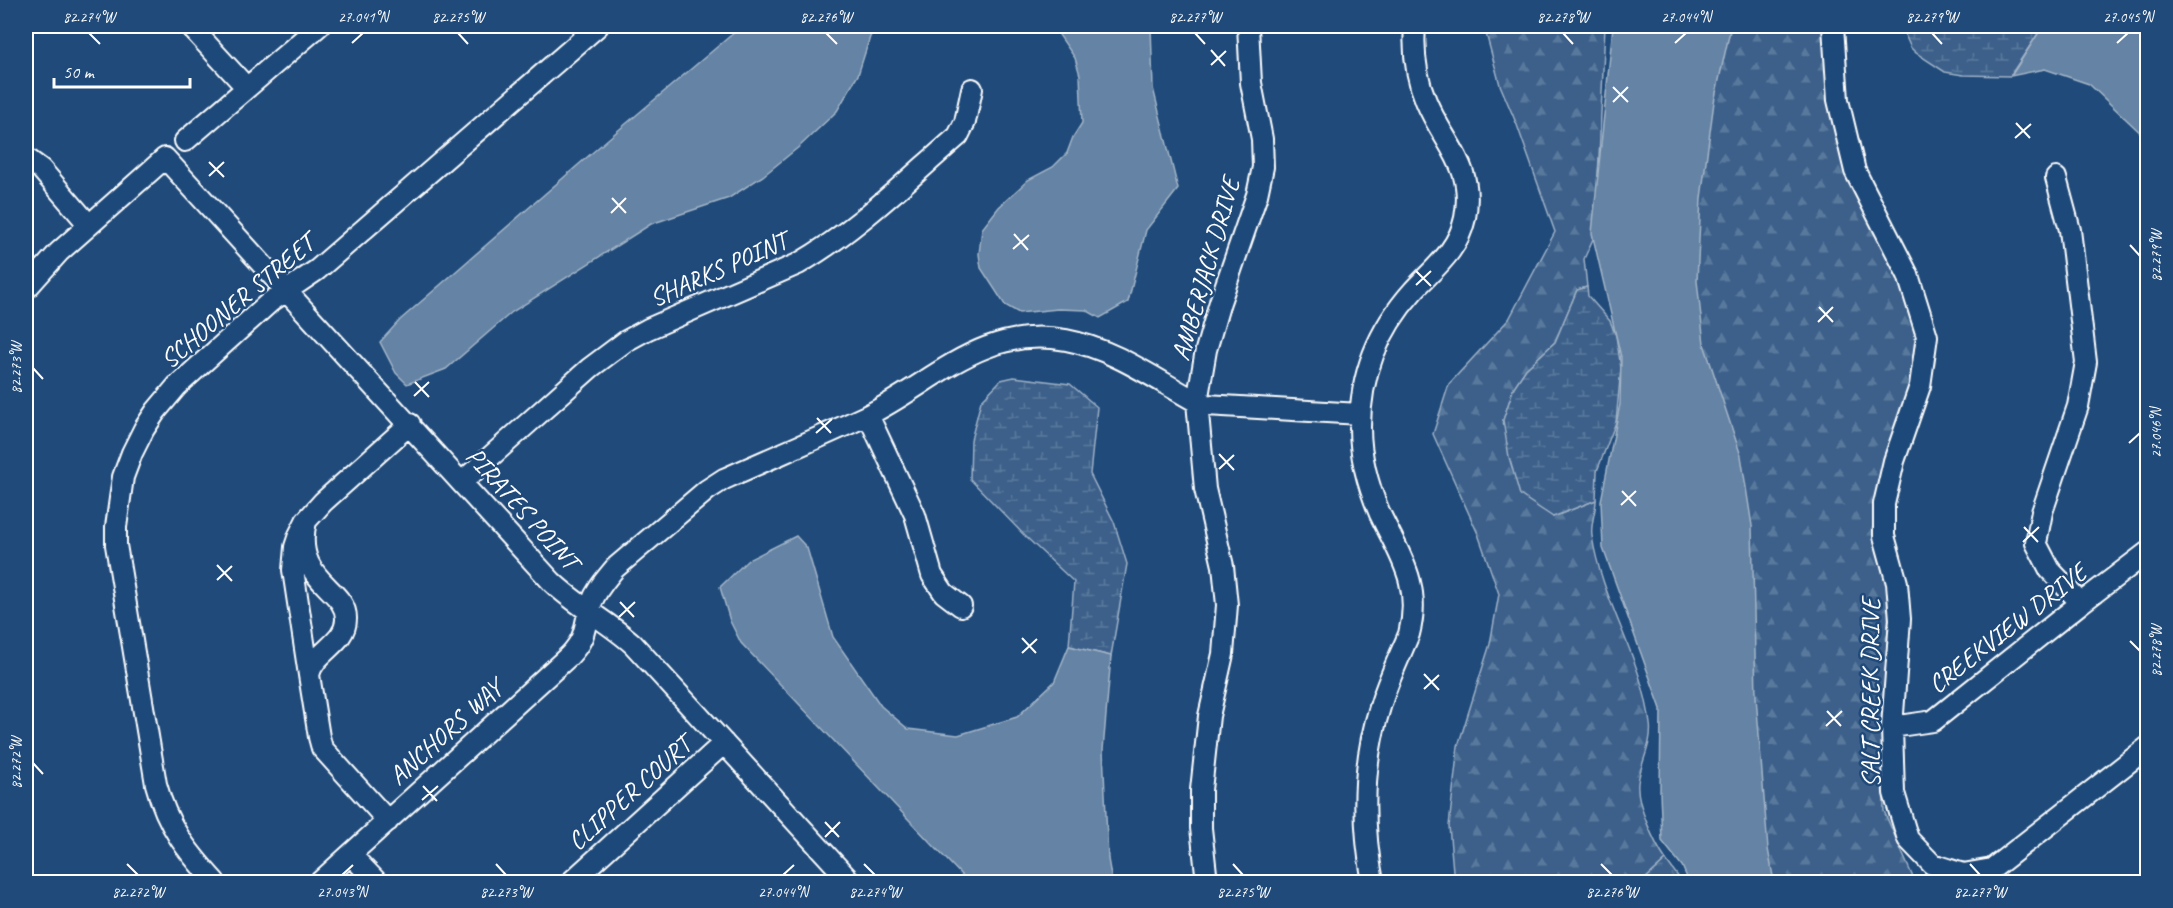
<svg xmlns="http://www.w3.org/2000/svg" width="2173" height="908" font-family="Caveat,sans-serif">
<defs>
<pattern id="forest-firs" width="22" height="20" patternUnits="userSpaceOnUse" patternTransform="scale(1.5)"><rect width="22" height="20" fill="#3c618b"/><path d="M5 1l3.5 6h-7zM16 11l3.5 6h-7z" fill="#59799c"/></pattern>
<pattern id="wetland-marsh" width="20" height="14" patternUnits="userSpaceOnUse" patternTransform="scale(1.5)"><rect width="20" height="14" fill="#3c618b"/><path d="M1 5h8M5 5V1M11 12h8M15 12V8" fill="none" stroke="#59799c"/></pattern>
</defs>
<rect width="100%" height="100%" fill="#1f4a7a"/>
<filter id="ink" filterUnits="userSpaceOnUse"><feTurbulence type="fractalNoise" baseFrequency=".0167" numOctaves="2"/><feDisplacementMap in="SourceGraphic" scale="12" xChannelSelector="R" yChannelSelector="G"/><feConvolveMatrix kernelMatrix="1 2 1 2 8 2 1 2 1" color-interpolation-filters="sRGB"/></filter>
<g filter="url(#ink)">
<path fill="url(#forest-firs)" stroke="#9eb0c5" stroke-width="1.5" d="M1484,26H1605L1598,179L1602,219L1584,259L1587,287L1577,290L1555,342L1526,369L1514,387L1503,421L1553,517L1596,500C1596,511 1590,525 1592,536C1602,602 1642,657 1650,724C1653,743 1640,764 1638,783C1636,803 1654,843 1666,860L1642,882H1454L1449,826L1458,746L1490,644L1499,594L1478,534L1433,434L1449,384L1509,319L1555,232L1517,125L1500,85Z
M1712,26H1823L1828,100L1846,173L1899,277L1917,335L1910,383L1884,457L1874,503V538L1887,584L1889,607L1883,718L1880,719L1882,728L1884,811L1915,882H1748L1686,305Z"/>
<path fill="url(#wetland-marsh)" stroke="#9eb0c5" stroke-width="1.5" d="M1901,26H2043L2010,76L1963,75L1945,72L1916,53L1911,48Z
M1587,287L1588,296L1610,321L1616,336L1621,368L1616,422L1597,471L1596,500L1553,517L1520,495L1509,457L1503,420L1514,387L1526,369L1555,342L1577,290Z
M1014,377L1070,384L1097,407L1090,474L1114,522L1127,564L1111,656L1069,646L1074,582L1025,536L970,479L971,440L981,401L1001,380Z
M1666,860L1682,882H1642Z"/>
<path fill="#6583a4" stroke="#a3b5c8" stroke-width="1.5" d="M742,26H876L870,37L858,75L837,111L800,146L763,176L729,198L651,224L512,312L446,369L407,384L396,373L380,342L400,320L608,139Z
M1053,26H1151L1153,88L1178,189L1146,230L1128,302L1100,318L1086,310L1058,309L1019,313L1005,305L981,268L979,254L982,229L999,207L1028,180L1053,167L1067,153L1073,137L1082,123L1080,75L1075,58Z
M1613,26H1731L1714,102L1701,198L1697,281L1704,344L1741,456L1752,526L1756,697L1768,849L1774,882H1689L1682,866L1662,841L1660,792L1661,709L1603,548L1601,501L1620,404L1621,357L1592,233Z
M2043,26H2147V139L2089,84L2045,69L2011,76Z
M796,536L807,548L833,637L881,706L908,729L958,735L1017,717L1054,682L1069,646L1111,656L1103,750L1108,859L1112,882H968L741,643L730,621L720,587L748,560Z"/>
<g fill="none" stroke-linecap="round" stroke-linejoin="round">
<g stroke="#fff" stroke-width="24">
<path id="minor" d="M190,26L247,88
M1833,26L1838,100L1855,171L1908,275L1927,336L1920,386L1894,461L1884,504V536L1897,583L1900,619L1892,727L1894,793L1908,839L1932,864L1963,874L1992,869L2148,747
M185,141L319,26
M26,158L41,169L89,225
M2056,178L2070,230L2086,362L2078,406L2042,512L2036,543L2050,570L2081,603
M26,289L59,252L165,158L552,582C577,606 607,621 633,644L851,882
M868,415L915,515L932,575L944,593L961,606
M462,482L590,368L626,341L648,329L798,264C857,230 907,180 958,136L965,122L972,89
M306,521C292,582 347,587 346,619C346,644 313,652 309,675L319,737L322,748L388,821
M309,675L293,570L295,547L299,535L306,521L323,502L410,424
M1892,727L1933,721L2081,603L2148,552
M351,855L377,882
M215,882C187,851 167,826 156,784L116,545V527L123,477L132,453L144,429L156,411L177,386L270,302L317,270L598,26
M320,882L569,656C588,636 583,627 591,604C596,590 606,579 615,568L707,490L724,479C771,458 819,438 866,416C935,382 981,325 1066,340C1114,349 1155,379 1197,402L1206,405L1360,414
M571,882L724,743
M1207,882L1201,828V790L1209,716L1223,654L1227,605L1223,566L1205,489L1197,402L1206,350L1220,302L1257,195L1263,167L1262,139L1251,83L1248,26
M1373,882C1362,825 1362,764 1380,707C1387,682 1399,658 1409,634C1422,585 1400,556 1380,514C1368,486 1360,457 1360,427C1360,375 1379,329 1413,291C1434,268 1458,251 1465,218C1475,165 1444,145 1426,101C1416,77 1413,51 1415,26"/>
</g>
<use href="#minor" stroke="#1f4a7a" stroke-width="20"/>
</g>
</g>
<path fill="none" stroke="#fff" stroke-width="2" d="M89,33L100,44M458,33L468,44M826,33L837,44M1195,33L1205,44M1563,33L1573,44M1932,33L1942,44M352,43L363,33M1675,43L1686,33M2117,43L2128,33M1211,50L1225,66M1211,65L1226,51M1613,87L1628,102M1613,102L1628,87M2016,123L2030,138M2015,138L2031,124M209,162L224,177M209,176L224,162M612,198L626,213M611,213L626,198M1014,234L1028,250M2130,245L2140,256M1013,249L1029,235M1416,271L1431,286M1416,285L1431,271M1819,307L1833,322M1818,322L1833,307M33,368L43,379M415,382L429,397M414,396L429,382M817,418L831,433M816,433L832,419M2129,443L2140,433M1219,454L1234,470M1219,469L1234,455M1622,491L1636,506M1621,505L1636,491M2024,527L2038,542M2023,542L2039,527M217,565L232,581M217,580L232,566M620,602L634,617M619,617L635,602M1022,638L1036,653M2130,641L2140,651M1022,653L1037,639M1424,674L1439,690M1424,689L1439,675M1827,711L1841,726M1826,726L1842,711M33,763L43,774M423,786L437,801M422,800L438,786M825,822L839,837M825,837L840,822M127,864L138,875M496,864L506,875M864,864L875,875M1233,864L1243,875M1601,864L1612,875M1970,864L1980,875M342,875L353,865M783,875L794,865"/>
<g text-anchor="middle" stroke-width="5" stroke-linejoin="round" paint-order="stroke">
<g font-size="26" fill="#fff" stroke="#1f4a7a">
<text transform="translate(718 269) rotate(-24)" y="9">SHARKS POINT</text>
<text transform="translate(1205 269) rotate(-74)" y="9">AMBERJACK DRIVE</text>
<text transform="translate(237 301) rotate(-40)" y="9">SCHOONER STREET</text>
<text transform="translate(523 508) rotate(48)" y="9">PIRATES POINT</text>
<text transform="translate(2007 628) rotate(-38)" y="9">CREEKVIEW DRIVE</text>
<text transform="translate(1870 693) rotate(-90)" y="9">SALT CREEK DRIVE</text>
<text transform="translate(445 732) rotate(-42)" y="9">ANCHORS WAY</text>
<text transform="translate(629 793) rotate(-42)" y="9">CLIPPER COURT</text>
</g>
</g>
<rect width="2173" height="908" fill="none" stroke="#1f4a7a" stroke-width="66"/>
<path d="M54 78v9h136v-9" fill="none" stroke="#ffffff" stroke-width="3"/>
<text x="63" y="78" font-size="18" fill="#ffffff" stroke="#1f4a7a" stroke-width="4.5" paint-order="stroke">50 m</text>
<rect x="33" y="33" width="2107" height="842" fill="none" stroke="#fff" stroke-width="2"/>
<g font-size="15" text-anchor="middle" fill="#fff">
<text x="89" y="22">82.274°W</text>
<text x="363" y="22">27.041°N</text>
<text x="458" y="22">82.275°W</text>
<text x="826" y="22">82.276°W</text>
<text x="1195" y="22">82.277°W</text>
<text x="1563" y="22">82.278°W</text>
<text x="1686" y="22">27.044°N</text>
<text x="1932" y="22">82.279°W</text>
<text x="2128" y="22">27.045°N</text>
<text transform="translate(2156 256) rotate(-90)" y="5">82.279°W</text>
<text transform="translate(16 368) rotate(-90)" y="5">82.273°W</text>
<text transform="translate(2156 433) rotate(-90)" y="5">27.046°N</text>
<text transform="translate(2156 651) rotate(-90)" y="5">82.278°W</text>
<text transform="translate(16 763) rotate(-90)" y="5">82.272°W</text>
<text x="138" y="897">82.272°W</text>
<text x="342" y="897">27.043°N</text>
<text x="506" y="897">82.273°W</text>
<text x="783" y="897">27.044°N</text>
<text x="875" y="897">82.274°W</text>
<text x="1243" y="897">82.275°W</text>
<text x="1612" y="897">82.276°W</text>
<text x="1980" y="897">82.277°W</text>
</g>
</svg>
